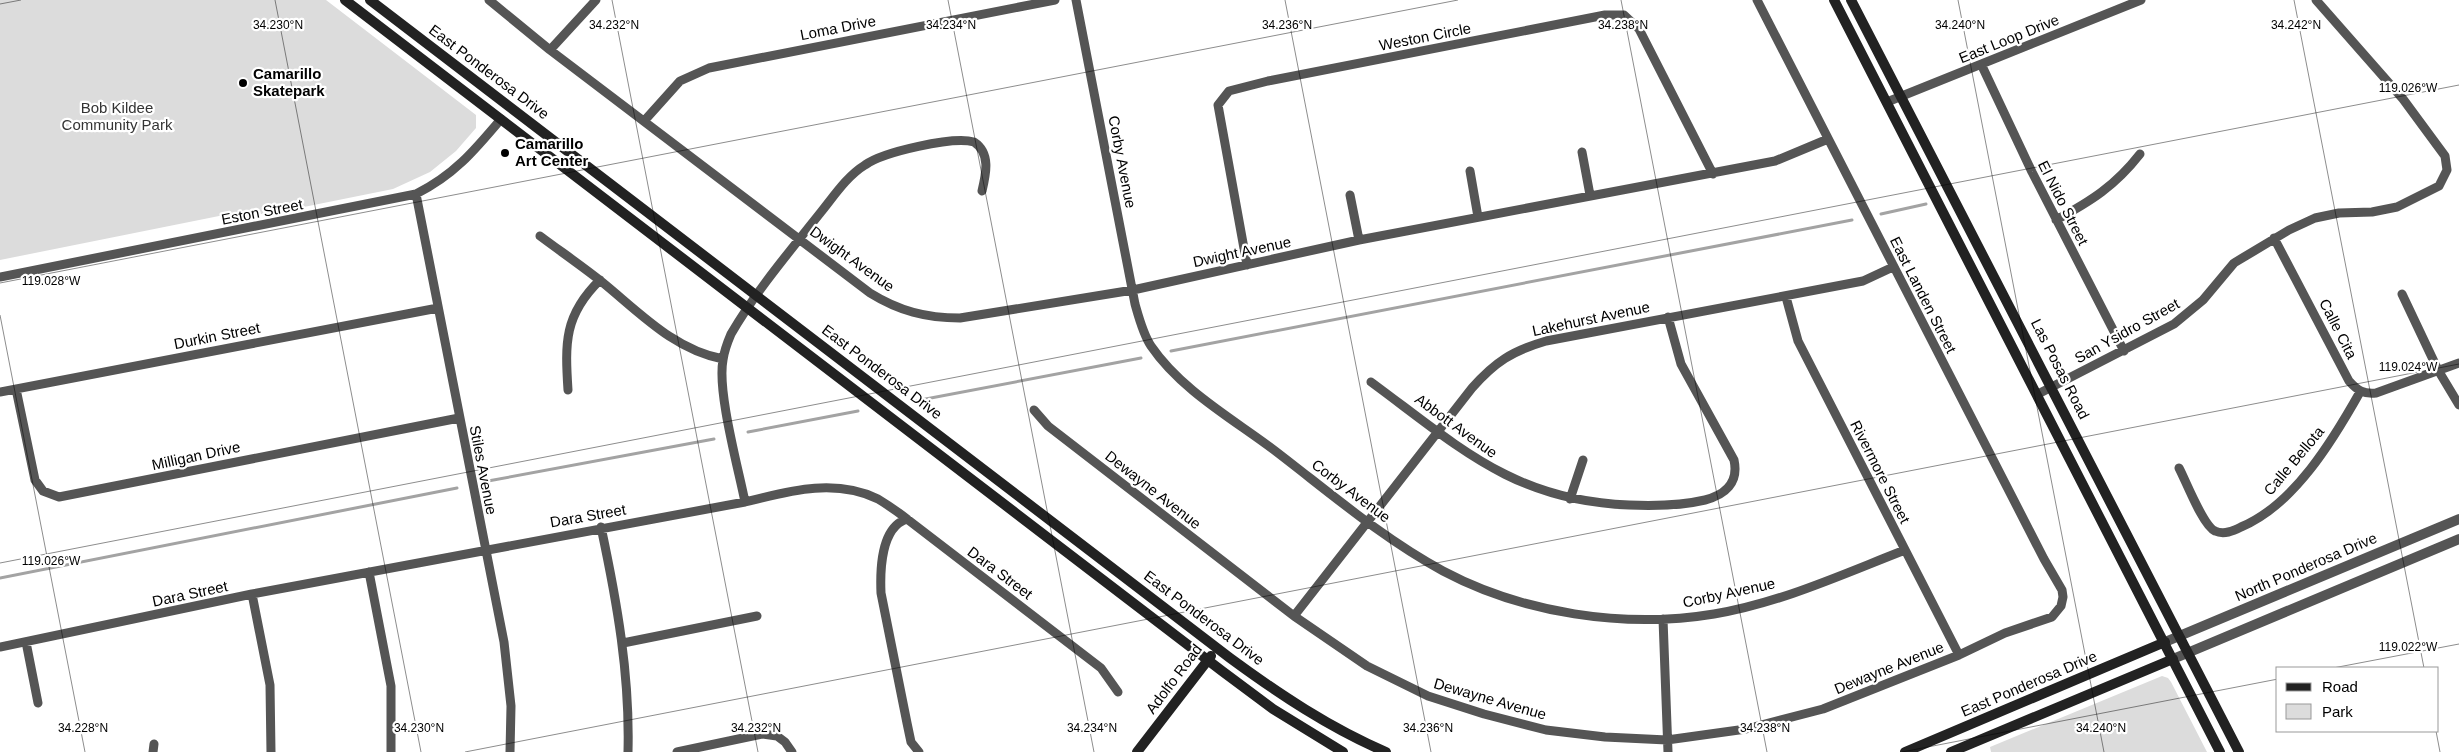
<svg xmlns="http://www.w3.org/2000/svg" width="2459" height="752" font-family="Arial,sans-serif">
<rect width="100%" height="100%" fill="#fff"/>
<path fill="#dcdcdc" d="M0,0H326L476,115V128L456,151L430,172L393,189L269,214H229L0,260Z
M2162,676L2168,678L2171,682L2207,752H1991L1990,747Z"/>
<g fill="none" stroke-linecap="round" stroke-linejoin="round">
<path stroke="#a3a3a3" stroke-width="3" d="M1881,214L1926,204
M1171,351L1852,220
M915,401L1141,358
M748,432L858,411
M488,481L714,439
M0,578L457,488"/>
<path stroke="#555" stroke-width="9" d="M489,0L550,50L870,293C899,311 926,318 960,318L1133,290L1359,240L1775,161L1828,139
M1076,0L1135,304C1139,318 1143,334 1151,346C1181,390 1233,419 1274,450C1329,492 1382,538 1443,571C1522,613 1624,629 1714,614C1780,603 1843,574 1905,550
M550,50L596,0
M1982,66L2032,172L2124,351
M1887,102L2141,0
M645,120L680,81L709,68L1055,0
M1582,152L1590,195
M1470,171L1478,217
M416,194L504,642L511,706L510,752
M1350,195L1359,240
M2056,220C2091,201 2115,186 2140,154
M540,236C560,251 582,266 602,282C639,312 674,350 723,359
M2274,238L2349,381C2358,391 2363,394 2376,393L2459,363
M1247,265L1218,105L1229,91L1268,81L1605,15H1624L1639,29L1713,174
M0,277L416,194C454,175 474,151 501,119
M2402,294L2438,370L2459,405
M1786,297L1798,341L1959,655
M1371,382C1458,446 1514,501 1629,505C1654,506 1680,506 1705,500C1725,495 1739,483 1734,460L1681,364L1668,317
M16,389L35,480L43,491L59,497L459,418
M568,390C565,343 564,315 600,280
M0,392L438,308
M2038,394L2174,324L2203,300L2234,263L2289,230L2315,218L2339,213L2372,212L2397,207L2439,186L2447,170L2445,156L2403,99L2316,0
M1034,410L1048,426L1294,616L1367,666L1428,696L1484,714L1546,730L1605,737L1667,740L1746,729L1823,709L1959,655L2005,633L2052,617L2061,606L2063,597L2062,590L2044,559L1757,0
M2179,468C2186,481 2203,526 2215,531C2224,535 2233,531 2241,527C2294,505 2333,440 2360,392
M1570,499L1583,460
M745,502C738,467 717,391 723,360C724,352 728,341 731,334C756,291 790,251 821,212C834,196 847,176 865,165C883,152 953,136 974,142C991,153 986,174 982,191
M907,519C881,527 880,570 881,593L907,723L911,742L919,752
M601,527C617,602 630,675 628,752
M369,572L391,686V752
M252,594L270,685L271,752
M1294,616L1472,388C1495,362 1512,351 1546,341L1863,281L1893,267
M1663,619L1668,752
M26,642L38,703
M623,643L757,616
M0,647L252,594L745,502C789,491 835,478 878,499C888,505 898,512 907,519L1101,668L1118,692
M153,752L154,744
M677,752L762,734L777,736L785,742L792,752"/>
<path stroke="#555" stroke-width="10" d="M2165,642L2459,519
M2173,659L2459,539"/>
<path stroke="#222" stroke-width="10" d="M345,0L1222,671L1273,709L1343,752
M370,0L1230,658C1279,694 1330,728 1386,752
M1834,0L2220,752
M1851,0L2239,752
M1137,752L1211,656
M1905,752L2165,642
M1951,752L2173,659"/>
</g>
<path fill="none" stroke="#000" stroke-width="1" stroke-opacity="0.45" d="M275,0L421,752M612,0L758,752M948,0L1094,752M1285,0L1431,752M1621,0L1767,752M1958,0L2104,752M2294,0L2424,668M0,4L21,0M0,283L1458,0M0,315L85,752M0,563L2459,85M2333,668L2459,644M2436,731L2440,752M465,752L2459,364M1902,752L2278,679"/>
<g fill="#000" stroke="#fff" stroke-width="2">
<circle cx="243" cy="83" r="5"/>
<circle cx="505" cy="153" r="5"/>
</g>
<g text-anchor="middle" stroke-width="4.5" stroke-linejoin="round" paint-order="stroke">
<g font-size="15" fill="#000" stroke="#fff">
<text transform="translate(838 28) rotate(-11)" y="5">Loma Drive</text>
<text transform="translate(1425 37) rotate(-11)" y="5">Weston Circle</text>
<text transform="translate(2009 39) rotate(-22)" y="5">East Loop Drive</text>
<text transform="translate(489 72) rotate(37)" y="5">East Ponderosa Drive</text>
<text transform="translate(1122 162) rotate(79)" y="5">Corby Avenue</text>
<text transform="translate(2063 203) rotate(63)" y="5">El Nido Street</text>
<text transform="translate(262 212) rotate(-11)" y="5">Eston Street</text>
<text transform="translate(1242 252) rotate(-12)" y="5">Dwight Avenue</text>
<text transform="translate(852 259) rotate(36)" y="5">Dwight Avenue</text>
<text transform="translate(1923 295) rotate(63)" y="5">East Landen Street</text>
<text transform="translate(1591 319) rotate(-12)" y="5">Lakehurst Avenue</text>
<text transform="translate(2338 329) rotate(63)" y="5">Calle Cita</text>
<text transform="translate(2127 331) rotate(-29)" y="5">San Ysidro Street</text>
<text transform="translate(217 336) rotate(-11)" y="5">Durkin Street</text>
<text transform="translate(2060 369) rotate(63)" y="5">Las Posas Road</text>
<text transform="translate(882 372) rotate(37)" y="5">East Ponderosa Drive</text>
<text transform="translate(1456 426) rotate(36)" y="5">Abbott Avenue</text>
<text transform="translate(196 456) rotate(-12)" y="5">Milligan Drive</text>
<text transform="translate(2294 461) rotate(-50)" y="5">Calle Bellota</text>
<text transform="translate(483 470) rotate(79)" y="5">Stiles Avenue</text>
<text transform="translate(1880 472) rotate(63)" y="5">Rivermore Street</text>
<text transform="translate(1153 490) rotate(38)" y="5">Dewayne Avenue</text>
<text transform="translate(1351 491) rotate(37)" y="5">Corby Avenue</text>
<text transform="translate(588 516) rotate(-10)" y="5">Dara Street</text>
<text transform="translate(2306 567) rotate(-23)" y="5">North Ponderosa Drive</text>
<text transform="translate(1000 573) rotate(37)" y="5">Dara Street</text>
<text transform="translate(1729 593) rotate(-12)" y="5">Corby Avenue</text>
<text transform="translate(190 594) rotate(-12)" y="5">Dara Street</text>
<text transform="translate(1204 618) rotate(37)" y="5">East Ponderosa Drive</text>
<text transform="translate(1889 668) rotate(-22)" y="5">Dewayne Avenue</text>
<text transform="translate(1174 679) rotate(-53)" y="5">Adolfo Road</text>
<text transform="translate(2029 684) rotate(-23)" y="5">East Ponderosa Drive</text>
<text transform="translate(1490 699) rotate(16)" y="5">Dewayne Avenue</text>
</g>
<g font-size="15" font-weight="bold" fill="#000" stroke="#fff" text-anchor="start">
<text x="253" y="79">Camarillo<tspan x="253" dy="17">Skatepark</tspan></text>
<text x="515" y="149">Camarillo<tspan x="515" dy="17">Art Center</tspan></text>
</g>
<g font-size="15" fill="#333" stroke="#fff">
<text x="117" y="113">Bob Kildee<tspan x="117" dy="17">Community Park</tspan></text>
</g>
</g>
<g font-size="12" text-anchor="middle" fill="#000" stroke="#fff" stroke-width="4.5" stroke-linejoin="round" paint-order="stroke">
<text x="278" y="29">34.230°N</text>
<text x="614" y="29">34.232°N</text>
<text x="951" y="29">34.234°N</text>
<text x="1287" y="29">34.236°N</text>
<text x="1623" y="29">34.238°N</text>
<text x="1960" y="29">34.240°N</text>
<text x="2296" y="29">34.242°N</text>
<text x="2408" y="92">119.026°W</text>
<text x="51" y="285">119.028°W</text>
<text x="2408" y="371">119.024°W</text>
<text x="51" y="565">119.026°W</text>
<text x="2408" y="651">119.022°W</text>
<text x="83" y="732">34.228°N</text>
<text x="419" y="732">34.230°N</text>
<text x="756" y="732">34.232°N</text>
<text x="1092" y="732">34.234°N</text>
<text x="1428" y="732">34.236°N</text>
<text x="1765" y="732">34.238°N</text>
<text x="2101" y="732">34.240°N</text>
</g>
<rect x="2276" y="667" width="162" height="65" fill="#ffffff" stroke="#999999"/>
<rect x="2286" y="683" width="25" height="8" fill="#222222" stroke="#999999"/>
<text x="2322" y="692" font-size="15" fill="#000000">Road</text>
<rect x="2286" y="704" width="25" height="15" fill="#dcdcdc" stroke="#999999"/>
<text x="2322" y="717" font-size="15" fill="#000000">Park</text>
</svg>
